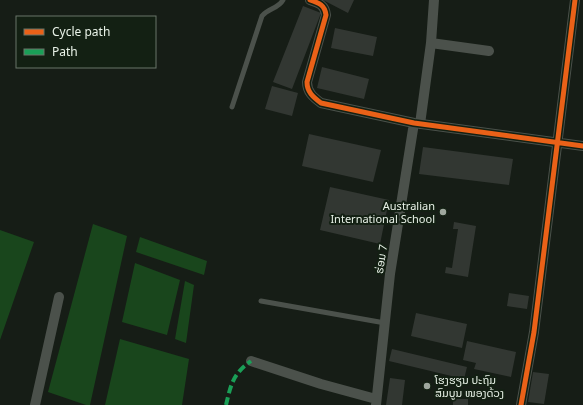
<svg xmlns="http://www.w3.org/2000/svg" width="583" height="405" font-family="'Noto Sans','Noto Sans Lao',sans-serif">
<rect width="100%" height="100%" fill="#161d16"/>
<path fill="#19461c" d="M93,224L127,236L90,405H86L48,392Z
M0,230L34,242L0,340Z
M140,237L207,261L204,275L136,252Z
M135,263L180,280L167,335L122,322Z
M185,281L194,285L186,343L175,339Z
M120,339L189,359L182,405H105Z"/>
<path fill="#323732" d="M323,0H354L348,13Z
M303,6L321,13L292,89L273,82Z
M335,28L377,37L373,56L331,48Z
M322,67L369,79L364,99L317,88Z
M272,86L298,93L292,116L265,109Z
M309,134L381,150L373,182L302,166Z
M423,147L513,159L509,185L419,174Z
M330,187L389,200L380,244L320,230Z
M454,222L476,226L468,277L445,273L446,267L452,268L458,229H453Z
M509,293L529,296L527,309L507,306Z
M416,313L467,324L462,348L411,336Z
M467,341L516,352L511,377L474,369L476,363L463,360Z
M392,349L467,367L464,379L389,361Z
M533,372L549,374L544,404L528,402Z
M390,378L405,380L402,405H386Z
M453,399H468V405H453Z"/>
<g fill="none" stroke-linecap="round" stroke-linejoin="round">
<path stroke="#4b514b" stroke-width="5" d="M232,107L262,16C268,8 278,9 283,0
M261,301L385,323"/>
<path stroke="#4b514b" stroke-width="10" d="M310,0C319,3 325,5 326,15L307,82C307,92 313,97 321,103L414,123L583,146
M431,43L489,51
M420,124L431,43L434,0
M251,361L321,384L376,399
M35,405L59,297
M376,405L390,274L414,123
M521,405L534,332L575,0"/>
<path stroke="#1a9f57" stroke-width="4" stroke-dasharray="8 4" stroke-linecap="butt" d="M226,405C231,384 233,374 251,361"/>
<g stroke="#132013" stroke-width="8">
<path id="cycleway" d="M310,0C319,3 325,5 326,15L307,82C307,92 313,97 321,103L414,123L583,146
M521,405L534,332L575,0"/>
</g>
<use href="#cycleway" stroke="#ea6118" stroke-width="5"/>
</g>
<g fill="#9fa79e" stroke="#132013" stroke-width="1.5">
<circle cx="443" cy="212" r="4"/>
<circle cx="427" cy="386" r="4"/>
</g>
<g text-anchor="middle" stroke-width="4" stroke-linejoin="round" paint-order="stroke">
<g font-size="11" fill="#e9f2e8" stroke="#132013" text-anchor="end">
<text x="435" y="210">Australian<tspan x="435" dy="13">International School</tspan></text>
<text x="435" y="384" text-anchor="start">ໂຮງຮຽນ ປະຖົມ<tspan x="435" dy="13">ສົມບູນ ໜອງດ້ວງ</tspan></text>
</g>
<g font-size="11" fill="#e9f2e8" stroke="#132013">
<text transform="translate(381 259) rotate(-81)" y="4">ຮ່ອມ 7</text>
</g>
</g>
<rect x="16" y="16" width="140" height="52" fill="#132013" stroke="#697468"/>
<rect x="24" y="29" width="20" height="6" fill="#ea6118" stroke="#697468"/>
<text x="52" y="36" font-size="12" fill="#e9f2e8">Cycle path</text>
<rect x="24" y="49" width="20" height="6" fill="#1a9f57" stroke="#697468"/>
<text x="52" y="56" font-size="12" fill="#e9f2e8">Path</text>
</svg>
